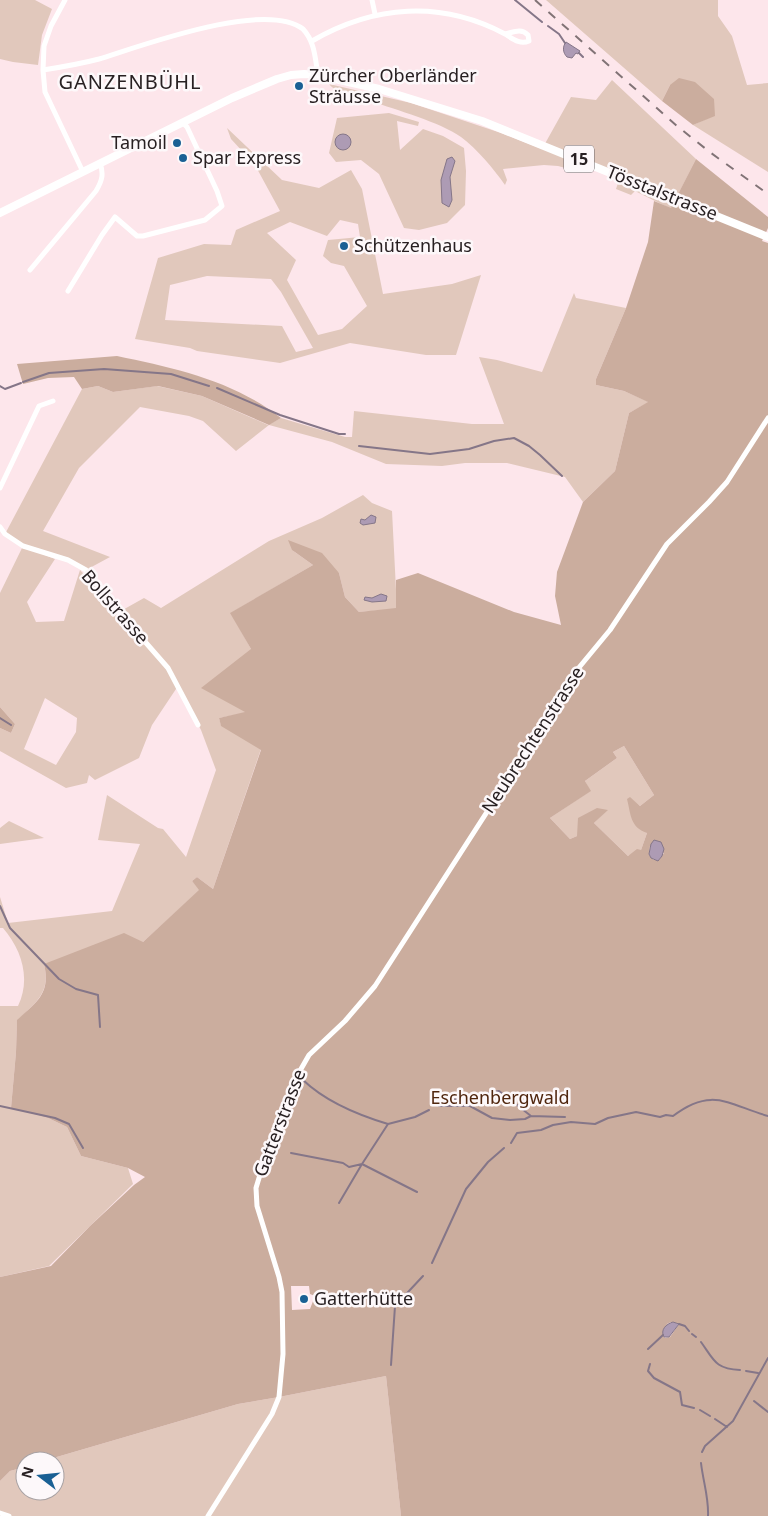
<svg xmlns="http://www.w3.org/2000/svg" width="768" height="1516" font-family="'Noto Sans',sans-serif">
<rect width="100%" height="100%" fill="#fde6eb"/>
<path fill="#e1c8bc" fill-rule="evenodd" d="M0,0H35L52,9L42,35L38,65L13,62L0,59Z
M546,0H718V16L732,36L747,85L768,83V172L693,125L715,115L670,85L662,101Z
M612,80L696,159L671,209L635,191L631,195L616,189L620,177L589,164L585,173L558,166L544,165L503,169L507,180L505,185C493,168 478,150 461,137C440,122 396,110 371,101C358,96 338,95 329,84L411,103L501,133L542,149L571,97L596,100Z
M389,113L419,122L418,126L397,121L400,150L423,129L443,136L464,148L466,171L465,205L447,223L419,230L404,228L379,174L361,160L336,162L329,153L337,118Z
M227,128L282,180L319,188L351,170L362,189L383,294L452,284L481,275L456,355H426L350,343L280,363L197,351L190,348L135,339L158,258L204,244L231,245L236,230L280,211L255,165L231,139ZM340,220L358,224L360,237L328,240L323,256L331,263L344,266L367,306L342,329L318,335L287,280L296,260L267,233L290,222L327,236ZM207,276L271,279L281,292L313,348L296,352L282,326L165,320L170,285Z
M574,293L576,298L626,308L596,379V385L624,391L649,402L629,413L615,471L583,502L565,477L507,463H465L442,466L386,464L332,442L269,425L236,451L203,421L189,416L140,407L79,468L43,531L110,557L86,570L68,560L25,547L55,559L27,602L36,622L64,621L80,570L119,612L144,598L161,608L269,541L322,518L363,495L372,503L392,511L397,609L359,612L345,597L339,573L292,550L313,565L231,613L251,649L245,713L219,718L221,725L261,749L213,889L197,877L192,881L200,890L143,942L44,964C51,993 36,1002 17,1021L16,1052L11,1108L48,1118L67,1127L81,1156L128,1168L133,1184L49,1266L0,1277V1006H18C31,979 22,950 3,928H0V897L8,923L112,911L140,844L98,840L107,795L158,828L163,829L186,857L216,770L201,730L178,686L152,725L139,758L95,780L89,775L87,783L66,788L0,751V728L11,733L15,724L0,707V593L23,546L5,534L82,389L98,386L113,392L157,386L202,396L268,425L281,418L345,437H352L354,411L472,424H504L479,357L497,360L542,372ZM45,698L77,718L76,732L56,765L24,749Z
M624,746L654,795L640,806L630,798L647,833L641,850L628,856L594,823L607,810L577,836L570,839L550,818L590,791L585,781L617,758L613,752Z
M9,821L44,838L0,844V828Z
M386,1376L401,1516H0V1481L10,1471L25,1467V1491H55V1461H43L238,1404L279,1397Z"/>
<path fill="#cbad9e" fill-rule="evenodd" d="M679,78L695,82L714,99L715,116L693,125L662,101L670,85Z
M696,159L768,217V228L762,241L768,243V1516H401L386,1376L279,1397L238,1404L43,1461H25V1467L10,1471L0,1481V1277L51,1266L90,1226L134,1185L145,1177L128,1168L81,1156L67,1127L48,1118L11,1108L16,1052L17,1020C37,1002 51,993 44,964L124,933L143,942L199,890L192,881L197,877L213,889L261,750L221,726L219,718L245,712L201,688L251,649L230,613L313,565L292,550L288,540L322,553L339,573L345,597L359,612L396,608V580L418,573L514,612L561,625L555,596L557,572L583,502L615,471L629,413L648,402L624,391L596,385V379L626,308L648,242L654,201L671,208ZM624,746L654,795L640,806L630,797L627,799C631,815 630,827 647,833L641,850L637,849L628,856L594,823L608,810L597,808L578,818L577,836L570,839L550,818L591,791L585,781L617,758L613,752ZM650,846L664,853L659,860H654L649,855ZM291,1286H309L310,1294L315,1296L310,1309L292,1310ZM671,1322L679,1324L670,1337L665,1338L663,1336L667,1324Z
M117,356C175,368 234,381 281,418L269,425L202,396L158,386L113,392L98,386L82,389L74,377L48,378L23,384L17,364Z
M0,707L15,724L11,733L0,728Z"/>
<path fill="#ad9bb4" stroke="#857688" d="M566,42L580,51L578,54L576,53L572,58L567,57C563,53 562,47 566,42Z
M335 142a8 8 0 1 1 16 0a8 8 0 1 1-16 0Z
M452,157L455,161L450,177L452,200L449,207L442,203L441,180L447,159Z
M371,515L376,517L375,523L363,525L360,523L361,519L365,520Z
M381,594L387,596L386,601L372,602L364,600L365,597L372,598Z
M654,840L661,842L664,849L662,856L658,861L651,858L649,854L651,844Z
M673,1322L679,1324L669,1337H664C660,1330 666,1324 673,1322Z"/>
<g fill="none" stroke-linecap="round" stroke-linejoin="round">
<path stroke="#857688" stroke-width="2" d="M515,0L542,22
M548,26L559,34L565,43
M579,53L583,57
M23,382L49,373L104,369L171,374L209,386
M0,386L5,389L21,383
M217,388L280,415L339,434H345
M359,446L430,454L469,449L494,441L514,438L529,446L540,455L562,476
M0,718L11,725
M0,906L10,928L59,979L76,989L98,995L100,1027
M303,1080C326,1102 358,1115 388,1124
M452,1100L499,1091L531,1116L565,1117
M0,1106L55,1118L69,1124L83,1148
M439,1106H470L492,1118L510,1120L525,1119L531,1116
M511,1143L517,1133L541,1130L553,1125L571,1122L595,1124L608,1118L636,1112L660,1117L666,1115L673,1116C712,1086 729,1105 768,1116
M291,1153L343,1163L349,1167L362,1164L417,1192
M339,1203L362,1164L388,1124L415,1117L429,1110
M432,1263L466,1189L488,1162L504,1148
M679,1324L685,1326L689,1331
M692,1334L696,1337
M701,1342C714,1360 715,1369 740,1370
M648,1349L663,1335
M650,1364L648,1371L654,1378L680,1392L682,1405L694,1408
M391,1365L395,1306L423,1276
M746,1371L758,1373
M754,1401L768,1412
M700,1410L710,1416
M715,1419L727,1427
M702,1452L705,1446L733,1421L768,1358
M701,1463C703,1481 709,1498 708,1516"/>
<path stroke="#fff" stroke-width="5" d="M65,0L51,26L44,46L43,70L45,92L83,172
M372,0L375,14
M312,41C374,5 441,0 505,34C514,32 521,28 528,35L529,41C520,45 513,39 505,34
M43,70C62,67 80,64 99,59C144,45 265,0 303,29C315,42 315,58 318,75
M30,270L96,191C102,181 104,174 100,163
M68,291L102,235L115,217L137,236H143L205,220L222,206L217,191L187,127L183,123
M0,488L39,406L53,401
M0,527L5,534L23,546L68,560L86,570L119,612L168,668L198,725
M0,1513L9,1516
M208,1516L272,1414L279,1397L283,1354L282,1292L279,1277L257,1206L256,1188L262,1168L287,1111L301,1069L309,1055L345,1021L375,986L541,728L572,676L610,630L667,544L709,502L727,482L768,418"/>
<path stroke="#fff" stroke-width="8" d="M0,213L232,98L277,79L291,75L304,74L318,75L379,89L482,121L768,237"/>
<path stroke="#817376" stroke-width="2" stroke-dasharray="9 9" stroke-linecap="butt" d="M535,0L677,126L711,153L768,194"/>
</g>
<g fill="#1a6094" stroke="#fdf8fa" stroke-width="2">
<circle cx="299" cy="86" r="5"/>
<circle cx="177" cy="143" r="5"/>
<circle cx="183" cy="158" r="5"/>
<circle cx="344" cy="246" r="5"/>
<circle cx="304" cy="1299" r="5"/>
</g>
<g text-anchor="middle" stroke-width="5" stroke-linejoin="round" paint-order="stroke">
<rect fill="#fdf8fa" stroke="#686163" stroke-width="1" x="564" y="145.5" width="30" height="27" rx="4"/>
<g font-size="16" font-weight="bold" fill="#282022">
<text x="579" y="165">15</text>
</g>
<g font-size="18" fill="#282022" stroke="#fdf8fa" text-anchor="start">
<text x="309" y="82">Zürcher Oberländer<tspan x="309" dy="21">Sträusse</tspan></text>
<text x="167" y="149" text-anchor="end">Tamoil</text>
<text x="193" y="164">Spar Express</text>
<text x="354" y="252">Schützenhaus</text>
<text x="314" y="1305">Gatterhütte</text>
</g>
<g font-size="18" fill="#282022" stroke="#fdf8fa">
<text transform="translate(662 193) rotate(22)" y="6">Tösstalstrasse</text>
<text transform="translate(115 607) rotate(49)" y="6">Bollstrasse</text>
<text transform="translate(533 740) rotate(-57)" y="6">Neubrechtenstrasse</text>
<text transform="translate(280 1123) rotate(-69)" y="6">Gatterstrasse</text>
</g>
<g font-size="18" fill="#50260e" stroke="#fdf8fa">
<text x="500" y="1104">Eschenbergwald</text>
</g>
<g font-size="20" letter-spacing="1" fill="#282022" stroke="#fdf8fa">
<text x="130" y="89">GANZENBÜHL</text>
</g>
</g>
<g transform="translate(40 1476) rotate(286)"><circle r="24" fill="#fdf8fa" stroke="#a8a2a4"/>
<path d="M0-4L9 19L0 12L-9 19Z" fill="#1a6094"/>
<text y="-8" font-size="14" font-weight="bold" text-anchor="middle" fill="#282022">N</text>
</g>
</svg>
